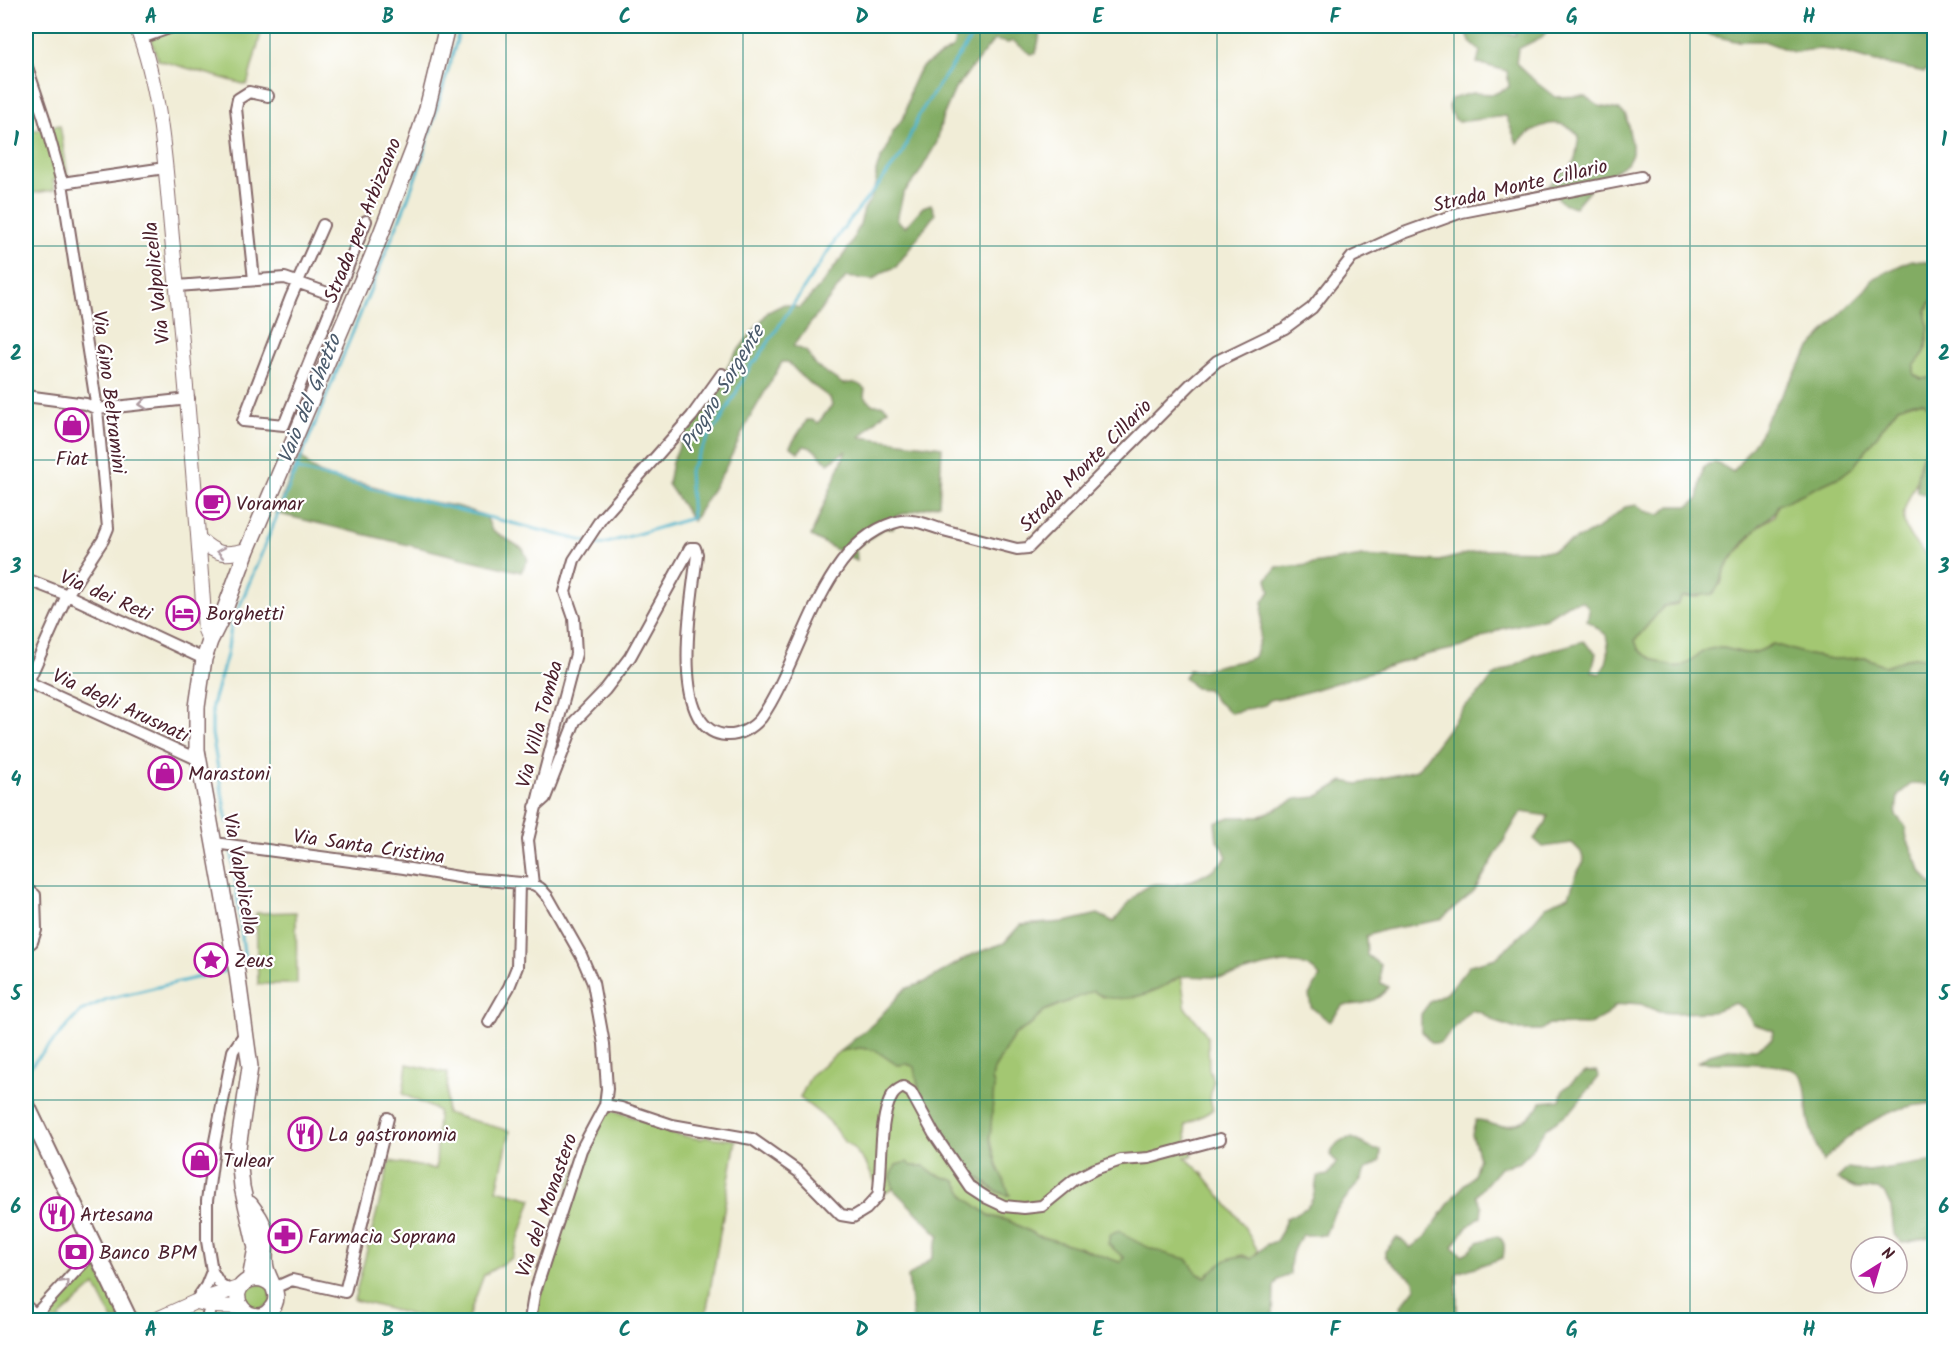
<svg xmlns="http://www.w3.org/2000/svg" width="1960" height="1346" font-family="Kalam,sans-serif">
<rect width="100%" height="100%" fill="#fff"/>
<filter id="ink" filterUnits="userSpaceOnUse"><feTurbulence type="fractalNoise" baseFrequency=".0167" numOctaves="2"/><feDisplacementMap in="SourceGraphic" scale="12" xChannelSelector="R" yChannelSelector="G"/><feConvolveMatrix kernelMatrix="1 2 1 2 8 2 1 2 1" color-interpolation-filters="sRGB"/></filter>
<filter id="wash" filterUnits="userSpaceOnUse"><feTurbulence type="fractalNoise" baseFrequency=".008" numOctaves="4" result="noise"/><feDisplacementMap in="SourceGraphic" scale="24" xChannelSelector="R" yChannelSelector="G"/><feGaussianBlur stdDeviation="1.35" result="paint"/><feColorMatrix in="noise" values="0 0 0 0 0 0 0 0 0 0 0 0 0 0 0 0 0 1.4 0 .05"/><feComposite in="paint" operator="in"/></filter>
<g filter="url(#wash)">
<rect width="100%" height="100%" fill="#f1edd7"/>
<path fill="#a3c772" stroke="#76734e" stroke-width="1.5" d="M164,26H263L247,85L158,60L149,33Z
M60,125L68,177L53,180L55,190L26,194V132Z
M1934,297V374L1931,378L1921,379L1914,375V366L1925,352L1929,327L1926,318V310Z
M1913,402H1925C1945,427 1931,434 1921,459C1918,467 1918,475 1916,482C1912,492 1906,502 1904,512C1901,532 1920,550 1934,561V659L1913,657L1885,666L1867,658L1832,659L1809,655L1773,644C1739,665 1738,643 1710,649C1699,651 1691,663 1681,666C1670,669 1646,657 1638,649C1638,648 1635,641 1635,640L1664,606L1677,604L1682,597H1698L1721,584L1724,571L1730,562L1757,528L1774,516L1778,505L1841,476L1854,466L1898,407Z
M296,912L297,984H258L256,913Z
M1181,976L1186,1009L1202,1027L1208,1039L1209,1069L1213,1081L1210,1099L1213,1110L1185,1125L1187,1140L1193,1156L1185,1157L1203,1174L1242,1223L1258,1251L1251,1259L1243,1255C1227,1260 1217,1264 1206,1277L1198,1274L1187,1259C1162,1254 1140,1246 1119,1231L1125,1258L1119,1262L1078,1247L1038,1236L1009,1221L990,1216L966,1198L956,1181L932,1173L924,1166H912L891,1176L893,1189L881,1195L866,1164L853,1148L843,1140L829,1121L800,1098L811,1075L840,1051L860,1048L875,1050L897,1065L907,1064L915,1067C917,1086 924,1104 932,1121C943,1141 985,1195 1009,1195L997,1165L990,1139L994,1086L992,1079L994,1069L1014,1035L1032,1024L1044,1011L1093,991L1102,997L1167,985Z
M407,1064L448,1073L446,1113L510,1131L497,1190L532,1199L512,1258L484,1275L467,1320H432L354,1300L390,1161L436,1169L438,1111L403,1094Z
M615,1111L662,1127L668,1133L700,1139L706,1137L736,1140L705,1320H530L571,1181L604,1114Z
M93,1260L122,1320H113L95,1285L59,1318L61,1320H48L41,1315Z
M267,1283L272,1303L253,1313L241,1292L243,1287Z"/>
<path fill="#82ac64" stroke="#666648" stroke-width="1.5" d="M959,26H1044L1041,30L1036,53L1031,54L1013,41L1008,43L994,40L955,89L942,119L937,142L920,172L903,194L897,220L905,227L923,207L931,204L935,214L896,267L883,272L873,280L846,277L793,346L806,351L816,366L843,384C853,382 857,382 865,389L864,396L873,405H883L888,409L860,437L942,447L939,504L896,516L893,529L884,528L856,548L857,561L811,536L846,451L828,463L812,448L804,446L798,452L790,446L807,420H812L818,423L832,405L830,398L803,378L788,362H782L749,419L725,469L693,521L668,484L672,462L689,425L712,396L733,357L768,312L784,304L800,308L822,284L850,246L860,224L864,209L871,199L876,182V171L881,158L886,151L893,132L905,115L911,87L918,72L923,66L953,48Z
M1471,26H1491L1493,31L1516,35L1514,26H1548L1547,31L1542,37L1518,49L1516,63L1537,83L1555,97L1584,96L1599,106L1619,110L1626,115L1632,145V154L1627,163L1610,174L1600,177L1575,207C1555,202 1561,200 1549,186L1559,173L1569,169L1575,160L1579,136C1559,113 1535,126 1517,143L1506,116L1458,122C1450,115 1447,109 1451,99L1472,93L1494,94L1509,87L1507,71L1477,63L1480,51L1470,42L1467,32Z
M1689,26H1934V66L1924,72L1872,61L1838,51L1819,49L1793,52L1764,41H1735L1710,35Z
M1911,260L1934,263V297L1926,310V318L1929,327L1925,352L1914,366V375L1921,379L1930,378L1934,374V414L1924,402H1913L1898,407L1854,466L1841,476L1778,505C1772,519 1766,518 1757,528C1746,540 1732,555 1725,569C1720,580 1722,583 1713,594L1682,597L1677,604L1664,606L1635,640C1635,641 1638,648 1638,649C1646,657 1670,669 1681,666C1691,663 1699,651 1710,649C1738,643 1739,665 1773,644L1809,655L1832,659L1867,658L1885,666L1913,657L1934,659V785L1911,784L1898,795L1896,815L1905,826L1907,839L1921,871L1934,888V1103C1922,1105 1908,1105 1897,1110C1868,1120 1843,1139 1823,1162C1817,1148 1811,1133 1808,1118C1806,1105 1808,1089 1802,1077C1791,1059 1719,1064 1699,1062L1710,1054L1732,1048L1756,1049L1772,1039L1773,1030L1753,1024L1745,1009L1735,1003L1712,1012L1673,1013L1659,1012L1641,1004L1628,1003L1615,1006L1608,1014L1588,1025L1549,1024L1541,1030H1519L1496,1022L1482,1013L1471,1010L1440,1043H1431L1421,1030V1014L1430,1002L1448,992L1470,965L1496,958L1523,933L1546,906L1569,896L1577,872L1584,862L1581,852L1572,843L1543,847L1534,839L1546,823L1548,816L1522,812L1517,818L1474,892L1440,920L1384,930L1366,936L1367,955L1380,965L1381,983L1388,987C1378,1003 1360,1005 1343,1005L1330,1022L1311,1007L1309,995L1320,977C1299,947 1253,973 1225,977C1215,978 1185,975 1179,977C1175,979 1171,982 1168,984C1146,996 1115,1006 1093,991L1044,1011L1032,1024L1014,1035L994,1069L992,1079L994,1086L990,1139L997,1165L1010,1195C999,1195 990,1186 982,1180C949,1152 919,1111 915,1067L907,1064L897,1065L875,1050L860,1048L840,1051L874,1023L905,989L925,982L971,955L1004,943L1020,925L1065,922L1098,914L1114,922C1123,910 1133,896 1146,887C1157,881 1164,885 1173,885C1192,883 1215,871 1227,857L1222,846L1217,841L1215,823L1230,817H1259L1296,799L1317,797L1343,781L1358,784L1417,770L1464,707L1482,691L1493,676L1535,655L1583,641L1596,653L1592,671L1600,674C1609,661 1610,650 1606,635L1587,620C1590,611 1590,607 1582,601L1568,604L1546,618L1501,629L1462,647L1425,655L1300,694L1270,700L1265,705L1231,713L1215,700L1207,689L1195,688L1184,677L1189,670C1203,672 1211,667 1224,664C1235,662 1243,662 1254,657L1260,639L1263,602L1270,591L1267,579L1277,567L1301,566L1362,556L1439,561L1483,550L1552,551L1596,530L1625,507L1637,505L1645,511L1660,515L1670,506H1689L1698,499L1703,468C1715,458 1721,465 1733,472L1760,435L1766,420L1809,350L1839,315L1865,290L1874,278Z
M1934,435V498L1917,492C1915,471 1923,452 1934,435Z
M300,455C304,459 308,466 313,469C330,483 372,480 394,495L460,507L486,516L492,530L523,549L528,560L521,572L275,513Z
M1596,1071L1599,1077L1571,1111L1546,1128L1529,1153L1520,1162L1500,1168L1476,1196L1482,1207L1481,1216L1465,1229L1453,1247L1462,1255L1468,1252L1478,1242L1497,1236C1507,1242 1504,1248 1503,1258L1457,1273V1320H1404L1401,1306L1415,1288L1414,1281L1394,1265L1385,1256V1251L1397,1238L1404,1241L1410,1248L1426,1236L1454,1196L1474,1175L1479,1158L1472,1134L1476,1120C1483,1119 1487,1123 1495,1125C1512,1129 1534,1118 1541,1102L1560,1100L1563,1090L1576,1079L1586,1072Z
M1352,1138L1375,1150H1381L1380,1161L1365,1170L1362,1178L1334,1213L1325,1235H1303C1292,1247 1290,1258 1290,1274L1278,1280L1274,1287L1273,1320H913L908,1277L932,1258L939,1235L893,1189L891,1176L896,1165L907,1162L912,1166H924L932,1173L956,1181L966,1198L990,1216L1009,1221L1038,1236L1078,1247L1119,1262L1124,1258L1108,1244L1110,1235L1119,1231C1140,1246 1162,1254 1187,1259L1198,1274L1206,1277C1217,1264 1234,1251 1251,1259L1266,1245L1276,1241L1282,1231L1286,1218C1312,1208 1313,1204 1317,1177L1328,1175L1337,1162L1330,1155C1335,1144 1339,1139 1352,1138Z
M1934,1161V1237C1923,1236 1914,1243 1902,1243L1894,1234L1891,1207L1884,1192L1877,1189H1857L1837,1179L1848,1168L1869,1171Z"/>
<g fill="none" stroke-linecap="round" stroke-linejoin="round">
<path stroke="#4bb3ca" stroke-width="3" d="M295,469L600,545L692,518L689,471L712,431L720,422L752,363L756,361L842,230L901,156L920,113L975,32
M227,822L212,734V705L227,655L231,627L405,206L421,162L461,26
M232,853L245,962
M26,1071L81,1011L107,999L225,971"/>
</g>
</g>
<g filter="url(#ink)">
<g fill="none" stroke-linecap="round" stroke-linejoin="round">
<g stroke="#846767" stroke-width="14">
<path id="minor" d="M141,38L175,26
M26,64L44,118L62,183L97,409L108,528L103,540L67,595L28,682L26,683
M62,183L165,168
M323,225L291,297L243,421L284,425L366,221
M254,280L236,108L238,99L249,92L268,96
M177,286L285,278L336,296
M26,396L86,404L97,409L189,399
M26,579L67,595L204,659
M26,686L28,682L199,760
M535,807L545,798L575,721L605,690L630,657L690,548H695L697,554C693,594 666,731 726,735C739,736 753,728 761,718C801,662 820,546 893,523C899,521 906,520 912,521C923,522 935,528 947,531C970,537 994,543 1017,549L1028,548L1191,384L1217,361L1285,328L1312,308L1352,257L1404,233L1462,212L1641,177
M214,843L404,868L464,878L533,884L540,888L548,897L581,955L593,983L604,1044L607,1089L605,1105L581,1150L534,1295L530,1320
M533,884L528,840L542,782L576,654L574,618L565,592L574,560L601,519L692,416L722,374
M26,889L35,895L36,930L32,942L26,946
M489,1022L509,987L517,967L519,883
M605,1105L621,1108L672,1125L752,1139L799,1172L841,1215L853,1217L866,1209L878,1196C883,1168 878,1119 892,1096C894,1092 899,1089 903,1087L911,1092L934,1134L970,1187L987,1198L1004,1206L1024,1208L1042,1206L1074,1180L1095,1169L1121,1160L1149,1158L1220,1139
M274,1288L292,1280L345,1292L388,1118
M230,1291L219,1283L212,1271L207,1241V1201L215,1141L233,1051L246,1032
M195,1302L206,1286L212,1271
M26,1306L41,1320
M35,1315L94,1251
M208,1320V1314L213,1306"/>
</g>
<g stroke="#846767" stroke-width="16">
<path id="tertiary" d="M136,26C163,93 166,177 173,249C186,376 196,503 205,630L210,641
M199,539C217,555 224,556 247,550
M197,1302L213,1306L241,1307
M155,1320L195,1302L241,1287"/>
</g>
<g stroke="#846767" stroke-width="18">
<path id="secondary" d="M250,1204C256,1212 263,1221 265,1232C268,1243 263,1256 266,1268C269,1282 284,1297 270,1310C267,1314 263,1316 258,1316C252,1316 246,1313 242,1308C227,1288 254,1268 272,1285
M250,1279L256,1248L242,1187L238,1148L250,1067L237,972L197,750V707L204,659L210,641L222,617L247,550L372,257L414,148L427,109L447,26"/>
</g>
<g stroke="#846767" stroke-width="20">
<path id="primary" d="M26,1105L129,1320"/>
</g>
<use href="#minor" stroke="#fff" stroke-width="10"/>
<use href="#tertiary" stroke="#fff" stroke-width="14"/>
<use href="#secondary" stroke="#fff" stroke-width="15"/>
<use href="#primary" stroke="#fff" stroke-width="16"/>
</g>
<defs><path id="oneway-chevron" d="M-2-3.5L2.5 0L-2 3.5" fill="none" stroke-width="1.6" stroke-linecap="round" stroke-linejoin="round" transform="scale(1.5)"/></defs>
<g stroke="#ae9aa0">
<use href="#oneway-chevron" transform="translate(143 404) rotate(174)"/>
<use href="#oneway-chevron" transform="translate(221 552) rotate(-169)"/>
<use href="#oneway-chevron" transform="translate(65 1283) rotate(-48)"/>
</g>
</g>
<path fill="none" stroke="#0f766e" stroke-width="1.5" stroke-opacity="0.55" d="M270,26V1320M506,26V1320M743,26V1320M980,26V1320M1217,26V1320M1454,26V1320M1690,26V1320M26,246H1934M26,460H1934M26,673H1934M26,886H1934M26,1100H1934"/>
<defs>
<g id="shop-ring" transform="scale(1.725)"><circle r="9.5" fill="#fff" stroke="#b5179e" stroke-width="1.5"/><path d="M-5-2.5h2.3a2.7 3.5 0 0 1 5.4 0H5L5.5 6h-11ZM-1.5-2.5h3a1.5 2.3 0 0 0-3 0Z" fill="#b5179e"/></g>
<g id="cafe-ring" transform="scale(1.725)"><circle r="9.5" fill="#fff" stroke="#b5179e" stroke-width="1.5"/><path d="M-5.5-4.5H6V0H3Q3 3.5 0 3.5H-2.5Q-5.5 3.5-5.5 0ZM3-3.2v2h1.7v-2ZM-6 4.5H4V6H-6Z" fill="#b5179e"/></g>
<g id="hotel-ring" transform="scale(1.725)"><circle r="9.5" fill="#fff" stroke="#b5179e" stroke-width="1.5"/><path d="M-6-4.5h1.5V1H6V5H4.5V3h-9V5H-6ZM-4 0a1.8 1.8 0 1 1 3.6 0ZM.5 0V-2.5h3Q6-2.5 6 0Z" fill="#b5179e"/></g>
<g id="sight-ring" transform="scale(1.725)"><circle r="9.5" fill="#fff" stroke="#b5179e" stroke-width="1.5"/><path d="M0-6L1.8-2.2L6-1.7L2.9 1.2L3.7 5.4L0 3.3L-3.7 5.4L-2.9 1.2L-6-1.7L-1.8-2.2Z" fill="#b5179e"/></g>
<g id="restaurant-ring" transform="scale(1.725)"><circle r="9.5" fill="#fff" stroke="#b5179e" stroke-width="1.5"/><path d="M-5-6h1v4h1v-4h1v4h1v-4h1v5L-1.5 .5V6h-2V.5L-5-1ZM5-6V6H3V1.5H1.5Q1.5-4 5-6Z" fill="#b5179e"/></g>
<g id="pharmacy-ring" transform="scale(1.725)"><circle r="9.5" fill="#fff" stroke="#b5179e" stroke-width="1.5"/><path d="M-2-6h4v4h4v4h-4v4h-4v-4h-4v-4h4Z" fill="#b5179e"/></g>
<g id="bank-ring" transform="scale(1.725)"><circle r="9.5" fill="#fff" stroke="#b5179e" stroke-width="1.5"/><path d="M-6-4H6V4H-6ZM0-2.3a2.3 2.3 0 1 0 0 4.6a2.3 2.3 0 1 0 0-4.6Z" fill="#b5179e"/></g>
</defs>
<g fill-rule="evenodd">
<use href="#shop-ring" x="72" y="425"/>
<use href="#cafe-ring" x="213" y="503"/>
<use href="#hotel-ring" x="183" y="613"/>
<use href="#shop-ring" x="165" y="773"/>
<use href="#sight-ring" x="211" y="960"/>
<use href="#restaurant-ring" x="305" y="1134"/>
<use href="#shop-ring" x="200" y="1160"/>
<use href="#restaurant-ring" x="57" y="1214"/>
<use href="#pharmacy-ring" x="285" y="1236"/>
<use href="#bank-ring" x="76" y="1252"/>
</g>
<g text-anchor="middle" stroke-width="4.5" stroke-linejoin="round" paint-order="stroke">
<g font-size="20" fill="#4a1f2b" stroke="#fff">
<text transform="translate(1520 185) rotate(-13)" y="7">Strada Monte Cillario</text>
<text transform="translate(362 220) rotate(-68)" y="7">Strada per Arbizzano</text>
<text transform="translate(156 283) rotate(-96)" y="7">Via Valpolicella</text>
<text transform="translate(110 392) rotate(83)" y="7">Via Gino Beltramini</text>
<text transform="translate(1085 465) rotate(-45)" y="7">Strada Monte Cillario</text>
<text transform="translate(106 595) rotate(24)" y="7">Via dei Reti</text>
<text transform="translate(121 705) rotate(25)" y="7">Via degli Arusnati</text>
<text transform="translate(539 724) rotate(-75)" y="7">Via Villa Tomba</text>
<text transform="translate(369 846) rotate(8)" y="7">Via Santa Cristina</text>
<text transform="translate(241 874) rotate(80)" y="7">Via Valpolicella</text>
<text transform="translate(546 1205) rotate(-71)" y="7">Via del Monastero</text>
</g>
<g font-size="20" fill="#4a1f2b" stroke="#fff" text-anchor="start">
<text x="72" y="465" text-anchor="middle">Fiat</text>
<text x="236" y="510">Voramar</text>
<text x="206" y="620">Borghetti</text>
<text x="188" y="780">Marastoni</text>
<text x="234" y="967">Zeus</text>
<text x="328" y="1141">La gastronomia</text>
<text x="223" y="1167">Tulear</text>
<text x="80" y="1221">Artesana</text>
<text x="308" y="1243">Farmacia Soprana</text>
<text x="99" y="1259">Banco BPM</text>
</g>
<g font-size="21" font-style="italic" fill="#4a5a6b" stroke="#fff">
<text transform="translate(722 388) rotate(-59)" y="7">Progno Sorgente</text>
<text transform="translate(309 399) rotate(-68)" y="7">Vaio del Ghetto</text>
</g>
</g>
<rect width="1960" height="1346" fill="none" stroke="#fff" stroke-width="66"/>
<g transform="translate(1879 1265) rotate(37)"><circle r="28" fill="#ffffff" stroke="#b7a5aa" stroke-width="1.5"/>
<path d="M0-4.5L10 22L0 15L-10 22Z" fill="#b5179e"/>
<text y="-9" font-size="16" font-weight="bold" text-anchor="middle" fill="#4a1f2b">N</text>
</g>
<rect x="33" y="33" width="1894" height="1280" fill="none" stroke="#0f766e" stroke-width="2"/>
<g font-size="20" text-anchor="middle" font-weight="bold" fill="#0f766e">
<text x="151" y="23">A</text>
<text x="388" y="23">B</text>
<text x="625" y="23">C</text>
<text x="862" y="23">D</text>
<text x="1098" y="23">E</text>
<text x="1335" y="23">F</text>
<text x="1572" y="23">G</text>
<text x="1809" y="23">H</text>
<text x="16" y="146">1</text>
<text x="1944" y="146">1</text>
<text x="16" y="360">2</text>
<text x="1944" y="360">2</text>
<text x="16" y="573">3</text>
<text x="1944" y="573">3</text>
<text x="16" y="786">4</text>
<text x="1944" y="786">4</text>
<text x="16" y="1000">5</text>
<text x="1944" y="1000">5</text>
<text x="16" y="1213">6</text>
<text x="1944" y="1213">6</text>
<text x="151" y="1336">A</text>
<text x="388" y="1336">B</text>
<text x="625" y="1336">C</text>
<text x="862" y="1336">D</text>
<text x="1098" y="1336">E</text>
<text x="1335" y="1336">F</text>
<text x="1572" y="1336">G</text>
<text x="1809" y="1336">H</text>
</g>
</svg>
